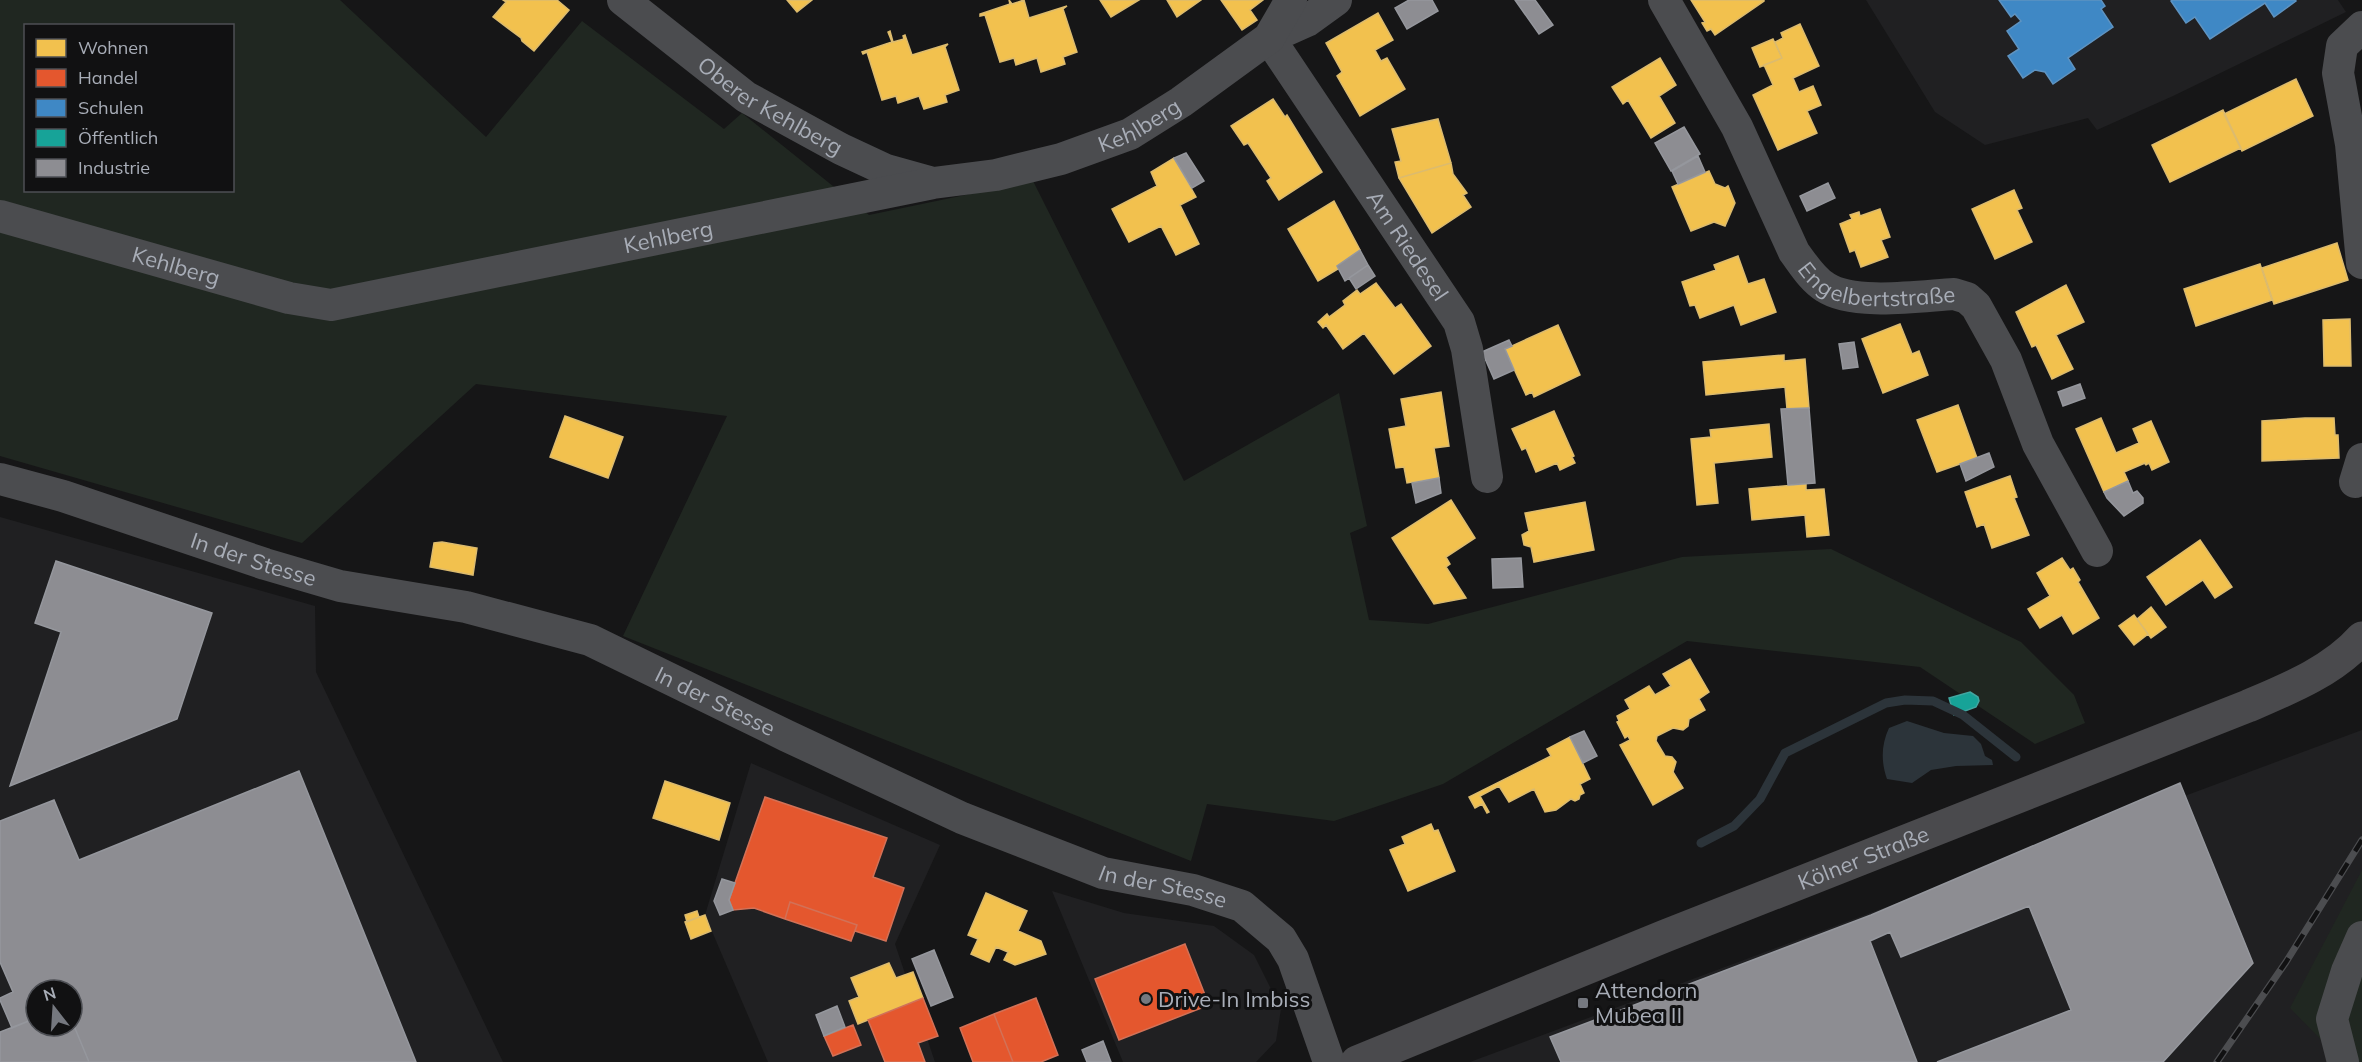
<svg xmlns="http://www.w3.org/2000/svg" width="2362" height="1062" font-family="Mulish,sans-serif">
<rect width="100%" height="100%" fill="#161617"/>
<path fill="#202022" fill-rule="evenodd" d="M1866,0H2338L2346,12L2173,96L2097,130L2088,118L1985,145L1935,112Z
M0,517L315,606L316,672L503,1062H0ZM36,990H72V1026H36Z
M2362,730V881L2343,1062H1470Z
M751,763L940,845L895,944L935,1062H768L705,915Z
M1052,891L1124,913L1214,926L1254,955L1281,1009L1276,1041L1256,1062H1123Z"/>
<path fill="#202721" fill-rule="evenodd" d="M0,0H340L486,137L582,21L724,129L742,113L869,215L1033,181L1184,481L1339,393L1367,526L1350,533L1369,620L1428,624L1682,557L1831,549L2021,642L2074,695L2085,723L2035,744L1920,667L1687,641L1443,784L1334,821L1207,804L1191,861L623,636L727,416L476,384L302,543L0,456ZM26,26H232V190H26Z
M2362,870V1062H2343L2290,1008Z"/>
<path fill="#2c343a" d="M1907,721L1944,733L1973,736L1981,744L1985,756L1992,760L1993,765L1956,766L1931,770L1912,783L1887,779C1881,762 1881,745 1889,728Z"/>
<path fill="#f2c14e" stroke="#dcbb6e" stroke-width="1.5" d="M503,0H557L569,10L534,51L522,41L521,38L493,17L506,2Z
M787,0H812L797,12Z
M1009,0L1012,4L1024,0L1029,18L1067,6L1063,9L1077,52L1063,57L1065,64L1041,72L1037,58L1016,65L1014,58L1000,62L985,15L980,16V14L1010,4Z
M1100,0H1139L1111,17Z
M1167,0H1201L1177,17Z
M1221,0H1263L1250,10L1257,20L1242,30Z
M1691,0H1764V1L1715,35L1711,29L1707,31L1702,23L1705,22Z
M1378,13L1393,40L1375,50L1381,61L1387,58L1405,89L1360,116L1337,76L1342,72L1326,43Z
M1800,24L1819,66L1793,78L1799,92L1813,86L1821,105L1807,111L1817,133L1778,150L1753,95L1773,85L1764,65L1782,58L1775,42L1783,38L1781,33Z
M890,31L893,42L904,39L903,36L905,35L912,55L948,44L945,47L959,90L945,95L947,102L924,109L919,96L898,103L896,96L882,100L867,52L863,54L862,52L892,42L888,32Z
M1773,39L1782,58L1760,67L1752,48Z
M1660,58L1676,85L1659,96L1675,123L1651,138L1628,100L1623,104L1612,87Z
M2296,79L2313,116L2242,151L2224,114Z
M1273,99L1285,117L1287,115L1322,172L1279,200L1267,181L1271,178L1248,143L1244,145L1231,126Z
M2223,110L2241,148L2170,182L2152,145Z
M1438,119L1451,163L1399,178L1395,162L1401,161L1392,129Z
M1174,158L1196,197L1180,205L1199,244L1176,255L1161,226L1129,242L1112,209L1157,186L1151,172Z
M1451,163L1453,174L1467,193L1463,195L1471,207L1432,233L1399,178Z
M1709,171L1715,184L1725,188L1728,186L1735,203L1725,226L1714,222L1691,231L1672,187Z
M2014,190L2022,208L2017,210L2032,242L1995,259L1972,209Z
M1334,201L1360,250L1337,266L1338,269L1318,281L1288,229Z
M1880,209L1890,237L1881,240L1888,257L1861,267L1855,250L1850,252L1840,224L1852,219L1850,215L1859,212L1860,216Z
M2337,243L2348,280L2274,304L2262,268Z
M1738,256L1748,284L1764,279L1776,312L1741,325L1734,305L1700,318L1695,305L1690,306L1682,282L1716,270L1714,265Z
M2260,264L2272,300L2196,326L2184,289Z
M1376,283L1395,308L1401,304L1431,346L1394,374L1364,333L1343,349L1326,325L1323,328L1318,322L1327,314L1329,317L1345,305L1343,301L1357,290L1360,294Z
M2066,285L2084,322L2056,335L2073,369L2052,379L2036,345L2032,347L2016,312Z
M2350,319L2351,366H2324L2323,320Z
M1900,324L1912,354L1919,351L1928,375L1883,393L1862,339Z
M1558,325L1580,375L1534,397L1532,392L1526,395L1505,349Z
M1784,355V361L1805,359L1809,408L1787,409L1785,387L1706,395L1703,362Z
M1441,392L1449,446L1434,448L1439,478L1407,483L1404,467L1396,468L1389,429L1406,426L1401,399Z
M1958,405L1977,458L1937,472L1917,420Z
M1554,411L1574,456L1572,457L1575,463L1560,470L1557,463L1536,472L1526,448L1522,450L1512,429Z
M565,416L623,437L608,478L550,457Z
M2101,418L2116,453L2139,443L2133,429L2151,421L2169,462L2152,470L2149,463L2146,465L2145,463L2124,472L2128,481L2104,492L2076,429Z
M2305,418H2334L2335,435H2338L2339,458L2262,461V421Z
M1769,424L1772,457L1714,463L1718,503L1697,505L1691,439L1711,437L1710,430Z
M2010,476L2017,497L2014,498L2029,535L1992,548L1984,524L1977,527L1965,492Z
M1806,484V490L1824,489L1829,535L1807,537L1805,515L1752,520L1749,489Z
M1451,500L1475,538L1446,557L1450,564L1446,567L1466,598L1434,604L1392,538Z
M1585,502L1594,550L1534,562L1531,547L1524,545L1522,535L1529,531L1525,513Z
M2200,540L2232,587L2215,598L2203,580L2166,605L2147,577Z
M442,542L477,548L473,575L430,567L434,543Z
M2062,558L2070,570L2073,568L2080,580L2078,582L2099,618L2073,634L2062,615L2040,628L2028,609L2050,596L2037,573Z
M2151,607L2166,627L2151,638L2137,619Z
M2134,615L2148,634L2134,645L2119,626Z
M1690,659L1709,692L1699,699L1705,710L1689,719L1688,726L1683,730L1673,728L1657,736L1656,741L1665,756L1672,757L1676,762L1673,772L1683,788L1653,805L1620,745L1630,740L1628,736L1625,738L1617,722L1619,721L1617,716L1630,709L1625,700L1649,686L1655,695L1671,686L1663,674Z
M1570,737L1590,779L1580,784L1584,793L1580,795L1579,799L1575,801L1571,799L1556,810L1545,812L1534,789L1509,802L1499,786L1480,796L1489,812L1487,813L1482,804L1475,808L1469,797L1551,756L1547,749Z
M665,781L730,803L719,840L653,818Z
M1431,824L1434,831L1438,830L1455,871L1408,891L1390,850L1405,844L1402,837Z
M986,893L1027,911L1018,931L1041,941L1046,954L1015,965L1004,960L1008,952L996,947L989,962L971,954L978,939L968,935Z
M697,911L699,917L687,922L685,915Z
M705,915L711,931L691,939L685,922Z
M889,963L896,978L913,972L923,998L858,1024L849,1001L859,997L851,978Z"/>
<path fill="#e4572e" stroke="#d27157" stroke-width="1.5" d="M765,797L887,838L873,877L904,888L886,941L855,931L857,925L790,902L785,919L754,908L733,910L729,900Z
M790,902L857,925L851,941L785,919Z
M1185,944L1209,1005L1119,1040L1095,979Z
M923,998L938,1036L918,1043L925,1062H885L868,1020Z
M1036,998L1058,1055L1041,1062H1013L994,1014Z
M994,1014L1013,1062H973L960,1028Z
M853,1025L861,1045L833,1056L824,1036Z"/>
<path fill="#3f88c5" stroke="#5e93c1" stroke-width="1.5" d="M1999,0H2101L2105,6L2101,9L2113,27L2068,58L2075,69L2053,84L2045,72L2035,70L2023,78L2008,56L2019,49L2007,31L2021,21L2015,14L2011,17Z
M2173,0H2295L2296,1L2274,17L2265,3L2210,39L2195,17L2186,23L2171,1Z"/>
<path fill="#17a398" stroke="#42a6a1" stroke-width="1.5" d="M1970,692L1978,697L1979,701L1976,707L1954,715L1949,698Z"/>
<path fill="#8d8d92" stroke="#95979d" stroke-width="1.5" d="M1409,0H1432L1438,11L1407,29L1395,8Z
M1515,0H1535L1553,25L1539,34Z
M1684,127L1700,154L1671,171L1655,143Z
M1186,153L1204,181L1192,188L1174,158Z
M1698,156L1705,172L1678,184L1672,171Z
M1828,183L1835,198L1807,211L1800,196Z
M1360,250L1368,265L1345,281L1337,266Z
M1368,265L1375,276L1356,289L1349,278Z
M1509,340L1512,346L1505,349L1514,370L1494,379L1482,352Z
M1854,342L1858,367L1843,369L1839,344Z
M2080,384L2085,398L2063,406L2058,392Z
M1809,408L1815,483L1788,485L1781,409Z
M1989,453L1994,467L1966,481L1960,464Z
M1439,478L1441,493L1416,503L1412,483Z
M2128,481L2133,493L2137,491L2143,498V503L2124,516L2107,498L2104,492Z
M1521,558L1523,587L1493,588L1492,559Z
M56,561L212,613L177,719L10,786L61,632L35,623Z
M1584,731L1597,756L1583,763L1570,737Z
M299,771L416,1062H89L72,1021V990H36V1018L12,1028L0,1000V998L13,992L0,962V821L54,800L79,860Z
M2180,783L2253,963L2163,1062H1937L2071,1010L2029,906L1901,957L1890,932L1870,941L1917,1062H1561L1550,1037L1871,915Z
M722,879L735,883L729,900L733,910L720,915L714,901Z
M934,950L953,997L931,1006L912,959Z
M837,1006L845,1027L824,1036L816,1015Z
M36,1018V1026H72V1021L89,1062H0V1032Z
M1103,1041L1111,1062H1087L1082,1050Z"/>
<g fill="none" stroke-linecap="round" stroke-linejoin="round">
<path stroke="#2c343a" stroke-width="9" d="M1701,843L1734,826L1760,799L1785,753L1886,703L1905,700L1933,701L1963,715L2016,757"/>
<g stroke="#4b4c4f" stroke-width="32">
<path id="s1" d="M623,0L746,97L841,149L886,170L929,182"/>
<path id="s2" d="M1336,0L1307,21L1269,38L1459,322L1467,349L1487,477"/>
<path id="s3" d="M1664,0L1737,127L1794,252C1803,264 1812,279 1825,287C1853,306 1920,296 1954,294L1967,298L1976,306L2006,360L2038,444L2097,551"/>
<path d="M2362,27L2342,46L2338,73L2351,144L2362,263"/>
<path id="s4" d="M0,216L289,298L331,305L933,183L996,175L1061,159L1130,134L1181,102L1269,38L1291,0"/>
<path id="s5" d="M0,479L63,496L265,564L340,586L466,607L590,640L787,736L962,818L1103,873L1193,890L1242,906L1281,939L1293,959L1329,1062"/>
<path d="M2355,482L2362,459"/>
<path d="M2343,1062L2332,1019L2347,971L2362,937"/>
</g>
<path stroke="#4a4a4d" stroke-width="33" id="s6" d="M1357,1062L1665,936L2248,706C2288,689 2333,671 2362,638"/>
<g stroke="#4c4d50" stroke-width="7">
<path id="rail" d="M2217,1062L2286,962L2362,840"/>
</g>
<use href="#rail" stroke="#111112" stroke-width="4.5" stroke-dasharray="14" stroke-linecap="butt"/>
</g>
<g fill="#75787f" stroke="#111112" stroke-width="2">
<circle cx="1146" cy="999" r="6"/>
<rect x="1577" y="997" width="12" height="12" rx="3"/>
</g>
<g text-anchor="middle" stroke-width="6" stroke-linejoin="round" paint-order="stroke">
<g font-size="22" fill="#a8adb7" stroke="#111112">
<text dy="8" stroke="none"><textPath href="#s1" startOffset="182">Oberer Kehlberg</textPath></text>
<text dy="8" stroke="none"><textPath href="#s4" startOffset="1173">Kehlberg</textPath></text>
<text dy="8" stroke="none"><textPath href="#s4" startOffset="687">Kehlberg</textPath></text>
<text dy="8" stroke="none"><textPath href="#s2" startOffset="327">Am Riedesel</textPath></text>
<text dy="8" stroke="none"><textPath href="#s4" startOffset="183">Kehlberg</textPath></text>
<text dy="8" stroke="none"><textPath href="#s3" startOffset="381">Engelbertstraße</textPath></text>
<text dy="8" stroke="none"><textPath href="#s5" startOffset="266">In der Stesse</textPath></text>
<text dy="8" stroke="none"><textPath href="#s5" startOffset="752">In der Stesse</textPath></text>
<text dy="8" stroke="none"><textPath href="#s6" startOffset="546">Kölner Straße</textPath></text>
<text dy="8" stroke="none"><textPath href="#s5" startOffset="1238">In der Stesse</textPath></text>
</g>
<g font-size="22" fill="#a8adb7" stroke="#111112" text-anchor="start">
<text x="1595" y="998">Attendorn<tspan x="1595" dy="25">Mubea II</tspan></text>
<text x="1158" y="1007">Drive-In Imbiss</text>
</g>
</g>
<rect x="24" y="24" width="210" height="168" fill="#111112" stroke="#4d4f54" stroke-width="1.5"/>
<rect x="36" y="39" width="30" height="18" fill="#f2c14e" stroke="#4d4f54" stroke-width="1.5"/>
<text x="78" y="54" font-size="18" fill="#a8adb7">Wohnen</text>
<rect x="36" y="69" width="30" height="18" fill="#e4572e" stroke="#4d4f54" stroke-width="1.5"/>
<text x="78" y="84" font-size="18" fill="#a8adb7">Handel</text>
<rect x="36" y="99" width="30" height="18" fill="#3f88c5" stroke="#4d4f54" stroke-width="1.5"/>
<text x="78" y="114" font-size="18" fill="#a8adb7">Schulen</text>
<rect x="36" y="129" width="30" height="18" fill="#17a398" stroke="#4d4f54" stroke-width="1.5"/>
<text x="78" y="144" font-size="18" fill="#a8adb7">Öffentlich</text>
<rect x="36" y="159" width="30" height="18" fill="#8d8d92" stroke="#4d4f54" stroke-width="1.5"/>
<text x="78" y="174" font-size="18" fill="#a8adb7">Industrie</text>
<g transform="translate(54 1008) rotate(343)"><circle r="28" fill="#111112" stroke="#4d4f54" stroke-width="1.5"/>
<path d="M0-4.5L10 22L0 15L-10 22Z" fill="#75787f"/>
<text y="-9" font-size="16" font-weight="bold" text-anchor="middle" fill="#a8adb7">N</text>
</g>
</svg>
